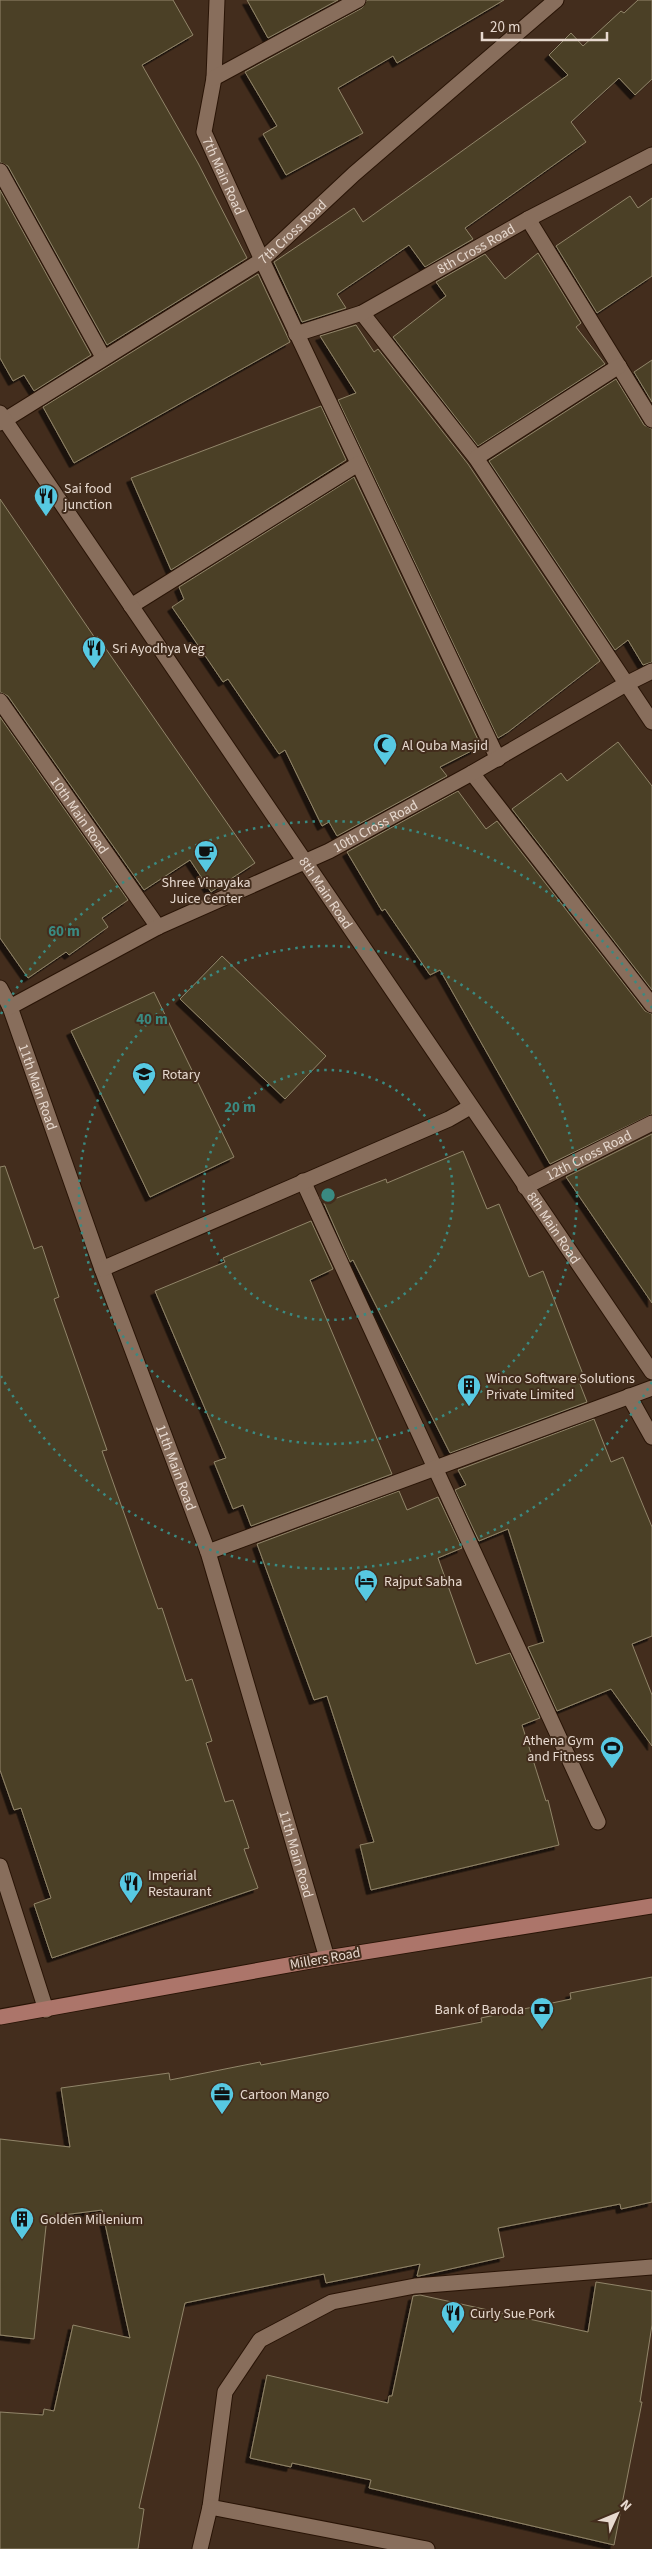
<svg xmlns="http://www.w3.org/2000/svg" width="652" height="2549" font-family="'Source Sans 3',sans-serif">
<defs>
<filter id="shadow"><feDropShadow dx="-4.5" dy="4.5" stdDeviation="0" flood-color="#0009"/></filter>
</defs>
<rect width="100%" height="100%" fill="#432d1d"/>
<path fill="#4c4128" stroke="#918569" filter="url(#shadow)" d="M0,0H173L193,35L142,65L198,163L247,258L107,345L8,166L0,162Z
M247,0H338L268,38Z
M367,0H504L397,63L393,56L338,88L363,133L286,175L263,134L277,126L245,72L362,8Z
M638,0H652V79L635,95L619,78L571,122L586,142L465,228L473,239L425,267L409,245L337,294L346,308L302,322L274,262L354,208L363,222L568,75L549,55L571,33L583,46L621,11L624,13Z
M0,190L91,355L34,391L24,375L13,381L0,358Z
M630,196L638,208L652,198V276L597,313L556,246Z
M538,253L581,323L576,327L605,364L478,446L393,337L446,296L436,282L485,254L505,279Z
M258,274L290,342L74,463L43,407Z
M356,325L374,352L378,349L468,464L600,661L508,732L498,738L338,400L356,393L320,336Z
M652,360V402L634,372Z
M616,379L644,425L652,429V662L643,665L628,640L615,650L489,461Z
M321,406L346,460L171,570L131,478Z
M354,477L481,746L440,767L447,776L337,836L329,822L322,826L285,750L279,754L228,679L223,682L172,607L184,599L179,587Z
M0,499L95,638L97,636L255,863L211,892L190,860L144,890L8,696L0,692Z
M0,717L128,900L102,918L108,927L69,955L66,952L28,978L0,938Z
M618,742L652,786V990L512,809L561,773L567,781Z
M458,791L486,829L497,821L645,1011L652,1014V1114L550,1164L440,970L430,975L385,909L382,911L347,852Z
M222,956L326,1056L285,1099L180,999Z
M154,992L234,1157L150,1197L71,1031Z
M652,1134V1303L566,1177Z
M463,1151L487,1209L499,1204L529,1277L543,1271L584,1377L578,1379L587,1402L450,1453L353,1260L350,1262L324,1203L386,1179L387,1183Z
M5,1166L34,1249L42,1246L59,1297L54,1299L107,1450L102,1451L158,1609L162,1608L186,1681L192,1679L212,1741L206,1743L225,1802L233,1800L249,1848L244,1849L258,1888L52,1958L34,1904L51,1898L21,1808L14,1810L0,1770V1167Z
M311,1221L333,1269L310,1280L392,1474L251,1526L243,1505L233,1509L214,1462L226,1458L155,1291L225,1262L223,1258Z
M594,1419L611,1462L623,1457L652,1527V1636L632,1644L652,1695V1746L611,1689L557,1711L528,1647L544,1642L508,1529L479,1541L455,1490L466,1485L458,1470Z
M399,1491L407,1510L438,1497L462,1548L438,1558L476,1664L510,1653L540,1718L522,1725L546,1801L548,1800L559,1845L371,1890L360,1845L374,1842L327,1696L314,1700L257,1544Z
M652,1977V2202L621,2209L620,2204L498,2228L504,2257L419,2276H417L420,2264L326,2283L324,2274L185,2303L139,2508L144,2509L138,2549H0V2412L43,2415L44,2409L54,2411L73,2325L130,2338L102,2210L47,2217L34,2339L0,2335V2139L70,2147L61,2088L169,2073L170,2080L260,2062L261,2065L482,2022L481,2018L571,1999L570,1993Z
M596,2282L652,2291V2325L640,2402H642L614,2545L369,2488L371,2480L292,2463L291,2467L250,2458L267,2375L388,2403L389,2396H392L413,2296L420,2295L588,2332Z"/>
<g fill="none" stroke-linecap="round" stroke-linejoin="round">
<g stroke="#291406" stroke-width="17">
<g id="minor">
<path id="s1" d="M217,0L214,78L204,132L262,260L498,759"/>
<path d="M214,78L358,0"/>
<path d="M0,171L103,357"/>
<path d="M528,219L652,420"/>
<path d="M362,313L476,458L652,722"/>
<path id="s2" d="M296,334L362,313L528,219L652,155"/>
<path id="s3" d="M0,423L262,260L354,174L556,0"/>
<path d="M476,458L619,366"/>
<path d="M131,606L358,464"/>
<path id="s4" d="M0,701L158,927"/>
<path d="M472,773L652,1005"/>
<path id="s5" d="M0,988L10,1007L102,1269L208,1552L327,1958"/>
<path id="s6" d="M10,1007L158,927L329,851L472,773L626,684L652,671"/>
<path d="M303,1181L598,1822"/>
<path id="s7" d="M525,1187L652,1123"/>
<path d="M102,1269L449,1119L470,1107"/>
<path d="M629,1396L652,1437"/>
<path d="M208,1552L652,1388"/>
<path d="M0,1866L46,2010"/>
<path d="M210,2507L225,2392L260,2340L332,2302L415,2286L652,2267"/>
<path d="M200,2549L210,2507L427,2549"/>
</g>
</g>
<g stroke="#291406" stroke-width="17">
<g id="tertiary">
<path id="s8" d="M0,413L652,1372"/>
</g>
</g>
<g stroke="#291406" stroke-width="17">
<path id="primary" d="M0,2017L327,1958L652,1906"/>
</g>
<use href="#minor" stroke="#886e5c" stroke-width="15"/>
<use href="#tertiary" stroke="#886e5c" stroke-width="15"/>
<use href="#primary" stroke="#ac756a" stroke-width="15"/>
</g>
<g fill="none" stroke="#3a8a81" stroke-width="2.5" stroke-dasharray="2.5 5">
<circle cx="328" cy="1195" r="125"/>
<circle cx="328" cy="1195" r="249"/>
<path d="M652 1382A374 374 0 0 1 1 1376M1 1014A374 374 0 0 1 652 1008"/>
</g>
<defs>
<g id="restaurant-pin" transform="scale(1.25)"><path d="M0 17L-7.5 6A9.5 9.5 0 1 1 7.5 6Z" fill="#57c9e2" stroke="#432d1d"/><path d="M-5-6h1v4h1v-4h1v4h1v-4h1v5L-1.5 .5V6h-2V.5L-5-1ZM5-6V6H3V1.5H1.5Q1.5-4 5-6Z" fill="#111"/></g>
<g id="mosque-pin" transform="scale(1.25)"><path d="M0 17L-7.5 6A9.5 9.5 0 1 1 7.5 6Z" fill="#57c9e2" stroke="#432d1d"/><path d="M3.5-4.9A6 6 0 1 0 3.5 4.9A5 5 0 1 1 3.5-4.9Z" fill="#111"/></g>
<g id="cafe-pin" transform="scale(1.25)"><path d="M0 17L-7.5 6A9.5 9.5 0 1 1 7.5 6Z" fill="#57c9e2" stroke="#432d1d"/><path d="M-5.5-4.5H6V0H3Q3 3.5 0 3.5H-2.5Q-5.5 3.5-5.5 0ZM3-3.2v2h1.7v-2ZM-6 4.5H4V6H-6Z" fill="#111"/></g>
<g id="school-pin" transform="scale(1.25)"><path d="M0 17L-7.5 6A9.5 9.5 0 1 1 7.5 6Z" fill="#57c9e2" stroke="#432d1d"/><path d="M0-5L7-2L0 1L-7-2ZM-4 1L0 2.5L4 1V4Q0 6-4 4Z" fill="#111"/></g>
<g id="building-pin" transform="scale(1.25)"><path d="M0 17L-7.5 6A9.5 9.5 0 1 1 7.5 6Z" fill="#57c9e2" stroke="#432d1d"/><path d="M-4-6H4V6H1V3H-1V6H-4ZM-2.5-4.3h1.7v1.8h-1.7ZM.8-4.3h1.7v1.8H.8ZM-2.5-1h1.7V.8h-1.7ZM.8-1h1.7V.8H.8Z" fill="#111"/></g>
<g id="hotel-pin" transform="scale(1.25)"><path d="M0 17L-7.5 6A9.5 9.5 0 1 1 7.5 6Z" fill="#57c9e2" stroke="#432d1d"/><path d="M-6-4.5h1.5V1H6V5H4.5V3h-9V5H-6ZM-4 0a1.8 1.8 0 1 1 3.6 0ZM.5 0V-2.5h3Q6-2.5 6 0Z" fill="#111"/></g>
<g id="stadium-pin" transform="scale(1.25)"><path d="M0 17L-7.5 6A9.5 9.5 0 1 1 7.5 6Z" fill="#57c9e2" stroke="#432d1d"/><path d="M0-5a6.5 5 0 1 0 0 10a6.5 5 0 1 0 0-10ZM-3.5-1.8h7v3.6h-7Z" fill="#111"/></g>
<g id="bank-pin" transform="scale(1.25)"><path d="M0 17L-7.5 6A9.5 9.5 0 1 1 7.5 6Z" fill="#57c9e2" stroke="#432d1d"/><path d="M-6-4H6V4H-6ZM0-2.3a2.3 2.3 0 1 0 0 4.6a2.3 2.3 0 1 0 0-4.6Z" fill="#111"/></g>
<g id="office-pin" transform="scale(1.25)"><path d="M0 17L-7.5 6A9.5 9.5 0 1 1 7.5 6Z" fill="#57c9e2" stroke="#432d1d"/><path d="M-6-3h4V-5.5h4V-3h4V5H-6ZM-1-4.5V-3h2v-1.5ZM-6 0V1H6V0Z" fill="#111"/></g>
</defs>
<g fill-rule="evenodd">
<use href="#restaurant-pin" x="46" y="496"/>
<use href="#restaurant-pin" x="94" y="648"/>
<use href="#mosque-pin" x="385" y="745"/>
<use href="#cafe-pin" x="206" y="852"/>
<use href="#school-pin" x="144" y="1074"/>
<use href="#building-pin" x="469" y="1386"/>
<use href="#hotel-pin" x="366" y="1581"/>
<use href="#stadium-pin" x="612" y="1748"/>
<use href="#restaurant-pin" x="131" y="1883"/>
<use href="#bank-pin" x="542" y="2009"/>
<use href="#office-pin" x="222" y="2094"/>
<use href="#building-pin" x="22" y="2219"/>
<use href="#restaurant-pin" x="453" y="2313"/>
</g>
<g text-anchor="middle" stroke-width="4" stroke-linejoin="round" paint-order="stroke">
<g font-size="14" fill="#e7d9cf" stroke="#432d1d">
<text dy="5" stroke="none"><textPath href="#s1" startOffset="181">7th Main Road</textPath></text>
<text dy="5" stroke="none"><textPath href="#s3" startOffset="350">7th Cross Road</textPath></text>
<text dy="5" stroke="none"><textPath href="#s2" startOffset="200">8th Cross Road</textPath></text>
<text dy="5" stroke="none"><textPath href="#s4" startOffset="139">10th Main Road</textPath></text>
<text dy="5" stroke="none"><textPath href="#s6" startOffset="408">10th Cross Road</textPath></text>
<text dy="5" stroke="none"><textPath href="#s8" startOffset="580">8th Main Road</textPath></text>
<text dy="5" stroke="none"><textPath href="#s5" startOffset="106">11th Main Road</textPath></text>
<text dy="5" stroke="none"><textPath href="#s7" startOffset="71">12th Cross Road</textPath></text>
<text dy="5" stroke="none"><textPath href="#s8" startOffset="985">8th Main Road</textPath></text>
<text dy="5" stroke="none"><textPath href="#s5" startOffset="511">11th Main Road</textPath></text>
<text dy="5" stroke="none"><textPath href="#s5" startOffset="916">11th Main Road</textPath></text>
<text transform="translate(325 1958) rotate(-10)" y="5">Millers Road</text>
</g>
<g font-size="14" fill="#e7d9cf" stroke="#432d1d" text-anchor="start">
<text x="64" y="493">Sai food<tspan x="64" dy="16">junction</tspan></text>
<text x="112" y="653">Sri Ayodhya Veg</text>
<text x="402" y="750">Al Quba Masjid</text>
<text x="206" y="887" text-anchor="middle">Shree Vinayaka<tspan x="206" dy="16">Juice Center</tspan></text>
<text x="162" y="1079">Rotary</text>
<text x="486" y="1383">Winco Software Solutions<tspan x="486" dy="16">Private Limited</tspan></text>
<text x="384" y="1586">Rajput Sabha</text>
<text x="594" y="1745" text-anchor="end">Athena Gym<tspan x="594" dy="16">and Fitness</tspan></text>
<text x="148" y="1880">Imperial<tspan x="148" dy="16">Restaurant</tspan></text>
<text x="524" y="2014" text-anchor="end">Bank of Baroda</text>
<text x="240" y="2099">Cartoon Mango</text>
<text x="40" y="2224">Golden Millenium</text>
<text x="470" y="2318">Curly Sue Pork</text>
</g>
</g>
<circle cx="328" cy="1195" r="8" fill="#3a8a81" stroke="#432d1d" stroke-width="2.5"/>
<g font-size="15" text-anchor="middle" font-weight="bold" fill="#3a8a81" stroke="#432d1d" stroke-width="4" stroke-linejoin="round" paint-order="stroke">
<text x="64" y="936">60 m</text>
<text x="152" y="1024">40 m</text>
<text x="240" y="1112">20 m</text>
</g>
<g transform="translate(617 2514) rotate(46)" stroke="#432d1d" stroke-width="4" paint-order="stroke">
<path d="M0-4L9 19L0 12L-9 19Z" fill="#e7d9cf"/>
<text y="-8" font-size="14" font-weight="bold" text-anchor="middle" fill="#e7d9cf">N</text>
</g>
<path d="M482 32v8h125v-8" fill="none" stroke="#e7d9cf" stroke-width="2.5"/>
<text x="490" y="32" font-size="15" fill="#e7d9cf" stroke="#432d1d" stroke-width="4" paint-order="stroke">20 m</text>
</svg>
